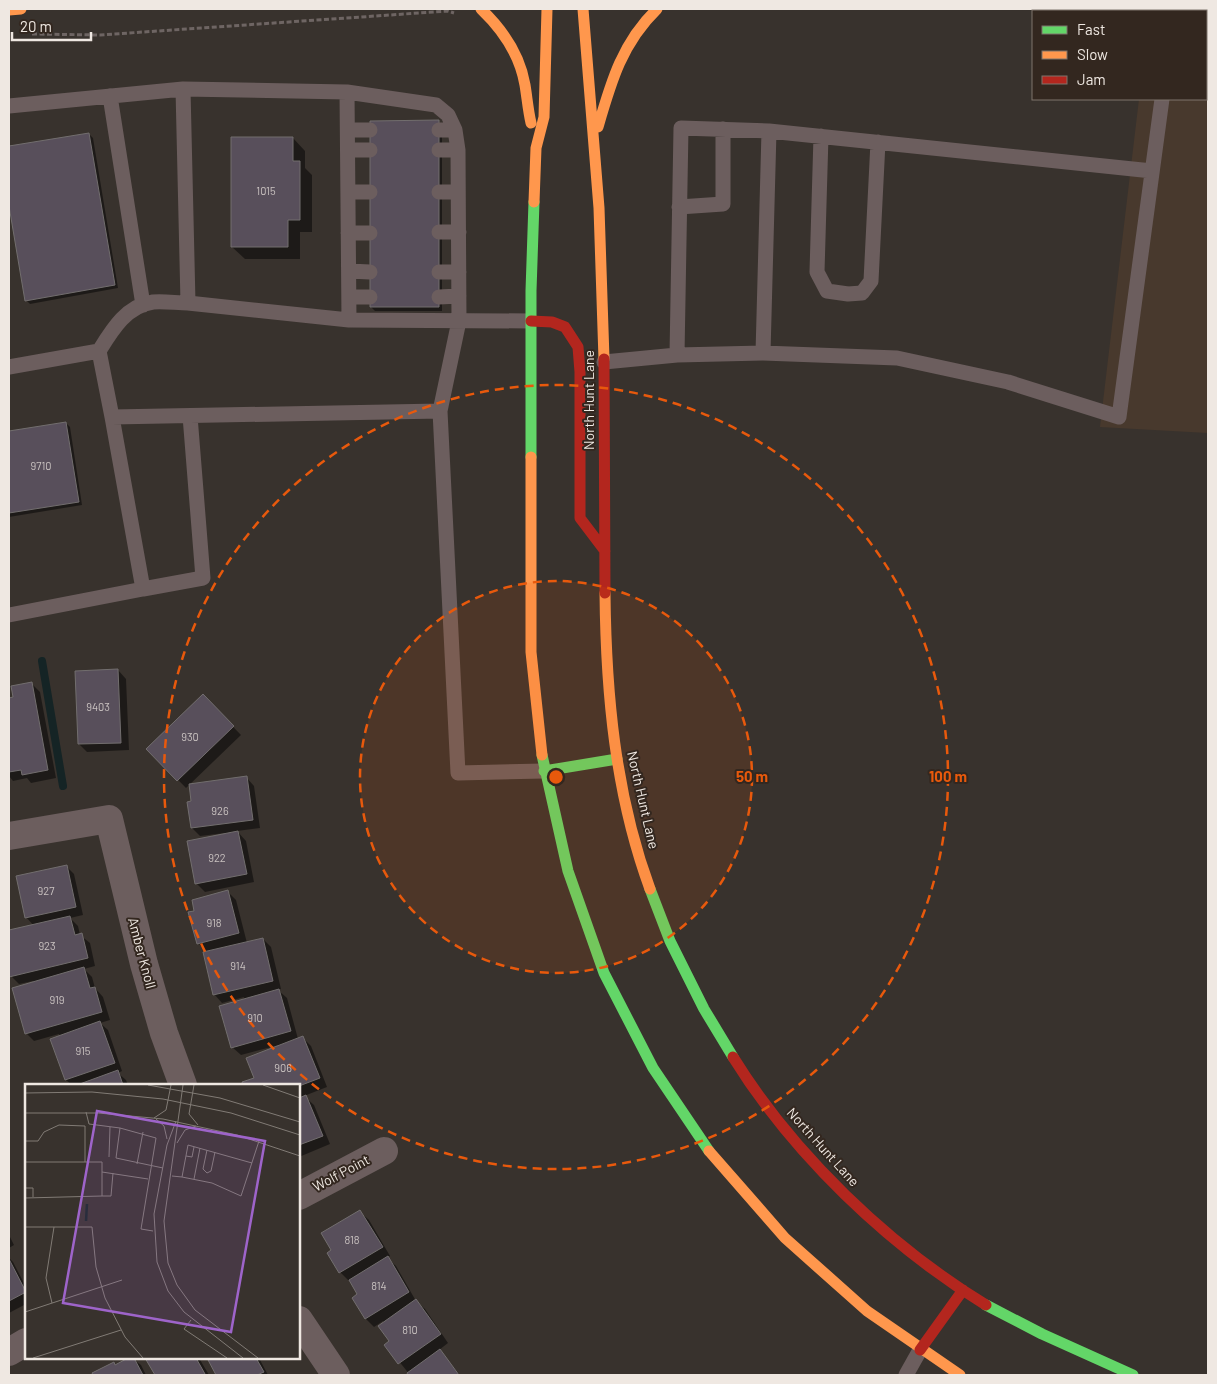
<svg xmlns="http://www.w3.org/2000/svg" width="1217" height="1384" font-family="Barlow,sans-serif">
<rect width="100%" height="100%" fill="#38322d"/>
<path fill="#48392d" d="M1206,63H1208V433L1100,427L1139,99H1206Z"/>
<path fill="#0007" d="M438,122L442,126V311H375L371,307Z
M89,134L93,138L118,288L30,304L26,300L9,199V147Z
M293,138L305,151V168L312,175V232H300V259H245L232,247Z
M66,423L70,427L82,505L9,517V432Z
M118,670L126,679L129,750L87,752L79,744Z
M31,683L40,692L56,778L31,783L27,778L13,781L9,776V699L15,698Z
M203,696L241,735L186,788L148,749Z
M246,777L254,786L260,828L237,831L246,841L254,882L205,892L197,884L225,835V833L200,836L192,828Z
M66,866L74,874L83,915L70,918L78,926L80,935L90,943L95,966L84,969L92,977L95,988L103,997L110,1020L100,1023L108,1030L122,1071L118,1073L126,1080L128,1085H72L66,1080L52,1039L60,1036L59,1034L34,1041L26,1033L33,983V981L19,984L11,976L9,968V932L34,926L26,917Z
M228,892L236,900L247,943L263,939L271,947L281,989L278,990L287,998L298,1039L302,1037L311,1046L327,1087L304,1096L314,1105L330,1144L299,1157V1085H245L244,1083L255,1078L280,1046L279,1045L241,1055L232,1047L244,997L222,1003L214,994L207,952L198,943L196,912Z
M360,1212L369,1220L390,1256L387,1258L396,1266L416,1301L425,1309L448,1343L439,1350L460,1375H410L386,1345L391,1341L383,1321L374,1327L366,1319L353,1298L359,1295L350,1280H348L340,1272Z
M9,1235L14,1245L9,1248Z
M9,1258L13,1262L26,1287V1304L9,1313Z
M131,1358L141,1365L146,1375H94L93,1374L114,1363L116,1366Z
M147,1358H199L209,1375H156Z
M208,1358H259L268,1375H218Z"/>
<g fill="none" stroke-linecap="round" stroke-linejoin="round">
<path stroke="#152425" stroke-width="8" d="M42,661L63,786"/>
</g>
<path fill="#584f5b" stroke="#726e6e" d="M439,120V307H370V121Z
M89,133L115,285L25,301L9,206V146Z
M231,137H293V161H300V220H288V247H231Z
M66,422L79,502L9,513V431Z
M118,669L121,743L78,744L75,671Z
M32,682L48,770L22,775L21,770L9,772V698L13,697L11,686Z
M203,694L234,726L177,781L146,749Z
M247,776L253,820L191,828L187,802L191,801L189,784Z
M238,831L247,874L195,884L187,841Z
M67,865L76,907L25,918L16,876Z
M228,890L239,933L197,944L188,912L194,911L192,900Z
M70,916L75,935L82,933L88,958L9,977V930Z
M263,938L273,981L213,995L203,952Z
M84,967L90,988L95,987L102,1012L25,1034L12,988Z
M279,989L291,1031L231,1048L219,1006Z
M100,1021L115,1063L65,1080L50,1039Z
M303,1036L320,1078L299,1086L243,1085L242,1082L254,1078L246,1058Z
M118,1070L123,1085H77Z
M306,1095L323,1136L299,1145V1098Z
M360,1210L383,1247L339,1273L327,1253L331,1250L321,1233Z
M388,1256L409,1292L365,1319L352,1298L357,1294L349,1280Z
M9,1259L26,1292L9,1301Z
M416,1299L441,1334L398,1364L384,1345L389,1341L378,1326Z
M440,1349L459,1375H408L407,1373Z
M128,1358H134L143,1375H93L92,1373L114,1362L115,1365Z
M145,1358H196L205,1374L202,1375H155Z
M207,1358H256L264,1372L257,1375H216Z"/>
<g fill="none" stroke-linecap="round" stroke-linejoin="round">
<path stroke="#6e6563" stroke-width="3" stroke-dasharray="5 2.5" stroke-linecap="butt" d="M32,34L100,35L448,11L454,13"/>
<path stroke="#6c5e5e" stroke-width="15" d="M183,89L347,92L436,105L448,115L455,130L458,150L459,321L440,411L458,773L544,771
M347,92L349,320
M110,96L143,305
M9,106L183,89L188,303L349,320L531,321
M348,130H370
M439,130H455
M821,136L817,272L827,291L848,294L862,293L871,281L878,142
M348,150H370
M439,150H458
M348,192H370
M439,192H458
M679,207L723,204V129
M439,232H459
M348,233H370
M349,271L370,272
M439,272H459
M349,297H370
M439,297L459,296
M99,351C112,330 126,306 153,302C164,301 177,303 188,303
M763,353L769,131
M677,355L763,353L897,358L1008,382L1119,417L1162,99
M604,362L677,355L681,128L769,131L1152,171
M9,367L99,351L112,417L440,411
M143,589L203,578L190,416
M9,615L143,589L112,417
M906,1375L920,1350"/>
<path stroke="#6c5e5e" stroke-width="28" d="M9,836L109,819L144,964L164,1033L183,1085
M299,1196L384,1151
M299,1320L336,1375
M9,1352L26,1342"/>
<path stroke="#63d668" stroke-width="11" d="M1206,14H1208
M531,457V291L534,202
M542,755L568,871L604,973L653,1068L709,1151
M544,771L617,759
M650,889L670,941L704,1009L733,1057
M986,1305L1042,1334L1133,1375"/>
<path stroke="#ff974d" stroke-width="11" d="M481,9C503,30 520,55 525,85C527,97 528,110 531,123
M583,9L599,208L604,359
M9,10L21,9
M598,127C611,82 622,43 657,9
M534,202L536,148L544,117L547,9
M531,457V652L542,755
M605,593C606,693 615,794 650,889
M709,1151L785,1238L867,1311L960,1375"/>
<path stroke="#b3261e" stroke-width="11" d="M1162,9L1184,11
M531,321L552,322L565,327L578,347L580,372V518L605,551
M604,359L605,593
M733,1057C793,1154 888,1245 986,1305
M920,1350L963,1290"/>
</g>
<circle cx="556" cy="777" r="196" fill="#e8590c" fill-opacity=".12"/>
<g fill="none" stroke="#e8590c" stroke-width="2.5" stroke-dasharray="9 6">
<circle cx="556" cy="777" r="196"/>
<circle cx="556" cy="777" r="392"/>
</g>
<g text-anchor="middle" stroke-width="4" stroke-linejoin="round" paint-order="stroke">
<g font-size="11" fill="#c9c2c0">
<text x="266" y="195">1015</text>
<text x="41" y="470">9710</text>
<text x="98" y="711">9403</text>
<text x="190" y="741">930</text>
<text x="220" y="815">926</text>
<text x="217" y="862">922</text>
<text x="46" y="895">927</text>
<text x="214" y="927">918</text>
<text x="47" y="950">923</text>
<text x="238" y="970">914</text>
<text x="57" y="1004">919</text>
<text x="255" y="1022">910</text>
<text x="83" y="1055">915</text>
<text x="283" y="1072">906</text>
<text x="352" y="1244">818</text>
<text x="379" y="1290">814</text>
<text x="410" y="1334">810</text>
</g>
<g font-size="14" fill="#efe8e2" stroke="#33271f">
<text transform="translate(589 400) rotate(-90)" y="5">North Hunt Lane</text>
<text transform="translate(643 800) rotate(77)" y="5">North Hunt Lane</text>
<text transform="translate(142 953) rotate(75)" y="5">Amber Knoll</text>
<text transform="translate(823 1147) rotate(48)" y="5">North Hunt Lane</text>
<text transform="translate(341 1173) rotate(-28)" y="5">Wolf Point</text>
</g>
</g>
<g transform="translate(25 1084)">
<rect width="275" height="275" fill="#38322d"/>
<path fill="none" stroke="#152425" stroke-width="2.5" d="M61,137L62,120"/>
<path fill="none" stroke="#817b75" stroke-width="1" d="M123,1L195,14L275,38M158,1L139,137L143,179L152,201L170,226L233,274M169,1L164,30L173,41M238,1L275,14M0,9L67,8L138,15L206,29L275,51M61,28L64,40L95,44L91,74L138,84M0,29H73L138,35L212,51L275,72M129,34L141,26L146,1M131,35L139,42L142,55M151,37L142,61L129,130L132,178L143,207L159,228L218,274M95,44L131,54L116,145L128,147M0,57H13L19,48L34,41L60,42V78M152,59L160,46L171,42M182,66L178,85L182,89L186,87L190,68M161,72L167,73L169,63M84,73L85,43M0,78H77V88L123,95M112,80L118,48M147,92L157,93L163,61L227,79M157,93L187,99L216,112L234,57M169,95L175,64M0,104H8V113M77,112H86L88,89M0,114L77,112V88M0,143H67L71,183L80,214L100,253L118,274M27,219L21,194L29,143M0,228L97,196M166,236L159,245L202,274M8,274L96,246"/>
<path fill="#9e64ca" fill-opacity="0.15" stroke="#9e64ca" stroke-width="2.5" d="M72,27L240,57L206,248L38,219Z"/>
<rect width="275" height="275" fill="none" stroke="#efe8e2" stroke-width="2.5"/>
</g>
<circle cx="556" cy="777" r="8" fill="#e8590c" stroke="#33271f" stroke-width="2.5"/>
<g font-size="15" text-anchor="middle" font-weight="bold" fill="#e8590c" stroke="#33271f" stroke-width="4" stroke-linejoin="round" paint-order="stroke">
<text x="752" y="782">50 m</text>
<text x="948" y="782">100 m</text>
</g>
<rect width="1217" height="1384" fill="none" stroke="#efe8e2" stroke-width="20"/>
<rect x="1032" y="10" width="175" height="90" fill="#33271f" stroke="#7e746d"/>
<rect x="1042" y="26" width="25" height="8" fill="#63d668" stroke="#7e746d"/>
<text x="1077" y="35" font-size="15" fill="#efe8e2">Fast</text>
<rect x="1042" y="51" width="25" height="8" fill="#ff974d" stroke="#7e746d"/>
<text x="1077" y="60" font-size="15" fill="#efe8e2">Slow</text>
<rect x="1042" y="76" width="25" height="8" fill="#b3261e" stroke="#7e746d"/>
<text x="1077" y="85" font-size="15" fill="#efe8e2">Jam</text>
<path d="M12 32v8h79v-8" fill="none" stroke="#efe8e2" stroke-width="2.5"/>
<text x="20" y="32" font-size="15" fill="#efe8e2" stroke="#33271f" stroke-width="4" paint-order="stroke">20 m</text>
</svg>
